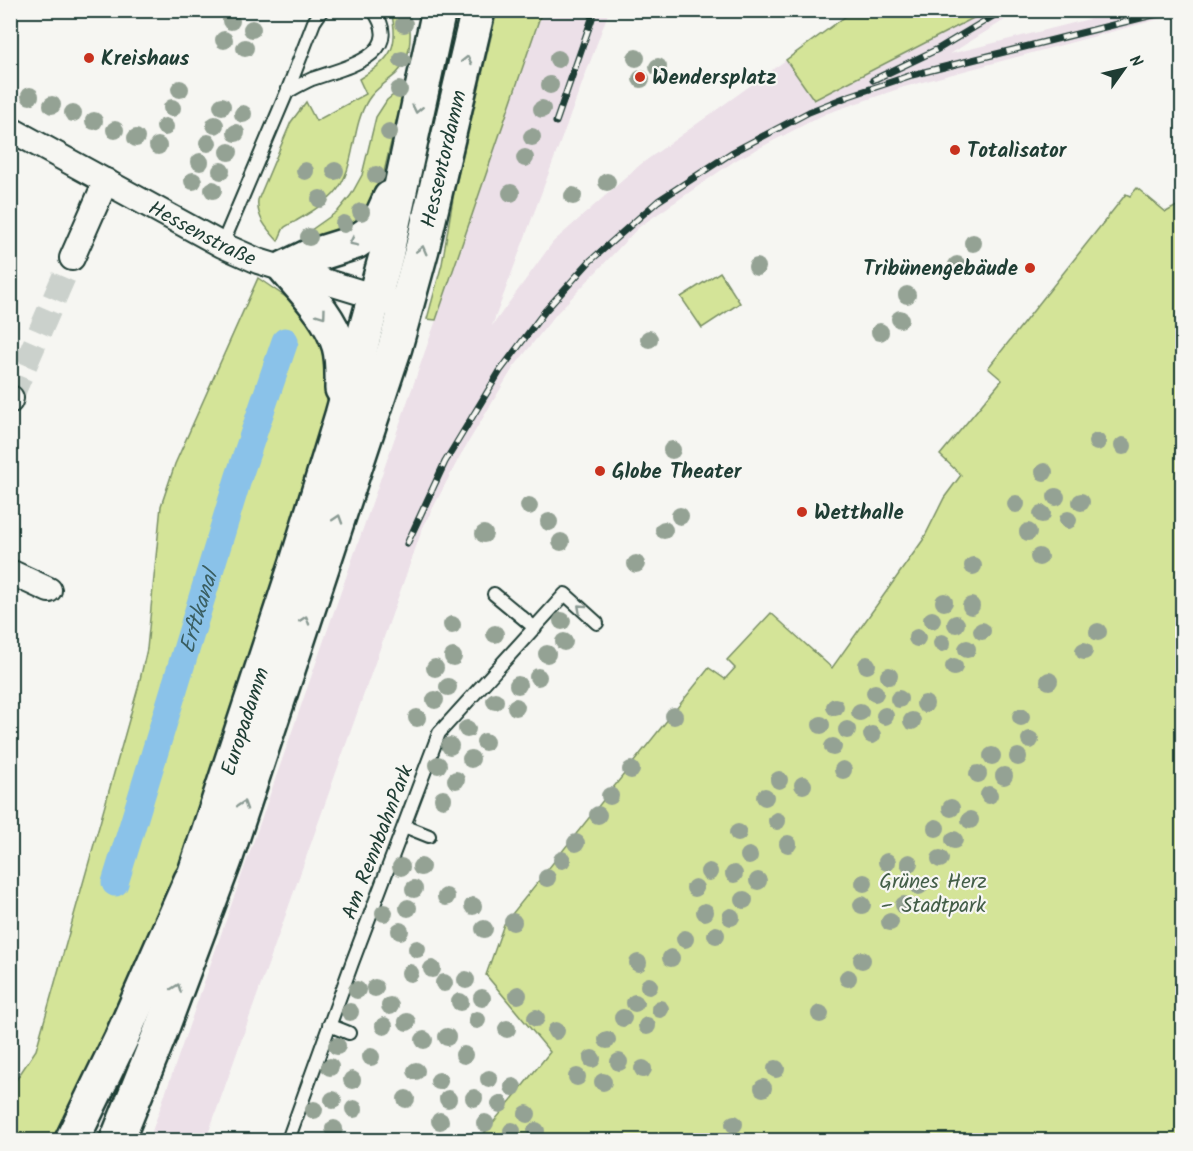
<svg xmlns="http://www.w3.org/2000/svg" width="1193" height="1151" font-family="Kalam,sans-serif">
<rect width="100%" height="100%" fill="#f6f6f2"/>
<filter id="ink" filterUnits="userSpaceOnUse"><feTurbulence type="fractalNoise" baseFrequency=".0167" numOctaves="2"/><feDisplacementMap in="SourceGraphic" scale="12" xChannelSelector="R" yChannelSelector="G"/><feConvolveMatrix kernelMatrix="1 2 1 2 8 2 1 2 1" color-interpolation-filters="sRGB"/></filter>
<g filter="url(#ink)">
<path fill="#ece0e8" d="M542,11H609L492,326L553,242L641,164L786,60L814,100L987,11H1019L950,54L1121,11H1182V13L904,87L825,114L736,160L639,227L557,313L513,368L460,456L423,527L206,1140H149L436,320Z"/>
<path fill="#d4e498" stroke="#7a9066" stroke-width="1.5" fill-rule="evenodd" d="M391,11H406C412,23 411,47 406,60C398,79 378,83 368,100C350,129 357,168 334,194C323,206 309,213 296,221C293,223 287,225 284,228C282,231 280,237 278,241C267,229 256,217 258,200L291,122L306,102L316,121L366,94L359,79C391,59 400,48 391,11Z
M497,11H542L436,320L427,319L442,264L454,193Z
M853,11H943L947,15L953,11H987L814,100L786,60Z
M406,85L414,86L396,121L381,185L362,220L344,230L300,243L304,235L338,211L351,195L362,175L376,117L387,100Z
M1137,188L1166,212L1182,203V1140H479L550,1052L486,975L504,924L709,668L725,679L735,668L727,660L771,613L832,668L923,540L944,498L961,475L940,455L1002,380L988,368L1126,194L1130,196Z
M720,272L740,303L702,328L681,297Z
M258,278L293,302L311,321L331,368L328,406L276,587L171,900L63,1140H11L12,1086L36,1050L138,688L147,649L161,506L175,464ZM279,338L292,345L246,478L125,886L108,882L230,475Z"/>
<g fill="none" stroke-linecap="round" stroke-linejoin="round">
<path stroke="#8ac2e9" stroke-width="27" id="s1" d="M115,883L239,476L285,341"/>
<path stroke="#cbd1cc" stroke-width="24" stroke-dasharray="24 12" stroke-linecap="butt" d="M11,398L72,258"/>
<g stroke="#1f3d34" stroke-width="16">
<path id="lane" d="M287,92C296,87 303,83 312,79C342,68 407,56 373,10
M222,245L287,92L314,22L322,10
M494,594L535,628
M404,826L429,836
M329,1025L349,1033
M288,1140L352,963L439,733L565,594L597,623"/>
</g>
<g stroke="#1f3d34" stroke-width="28">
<g id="street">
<path id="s2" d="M10,129L222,245L258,261L389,301"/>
<path d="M72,258L106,181"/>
<path d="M10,401L11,398"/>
<path d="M10,572L49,590"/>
</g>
</g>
<g stroke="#1f3d34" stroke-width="38">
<g id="secondary">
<path d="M342,389C342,375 343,360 339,346C330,316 305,292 285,268L308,257L356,242L369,233L380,220L390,198"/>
<path id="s3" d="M186,900L297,562L342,415L386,256L439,10"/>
<path d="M72,1140L121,1039L191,880"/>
<path id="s4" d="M117,1140L159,1036L225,860L395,347L422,249L478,10"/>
</g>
</g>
<use href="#lane" stroke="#f6f6f2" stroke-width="12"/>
<use href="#street" stroke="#f6f6f2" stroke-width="24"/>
<use href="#secondary" stroke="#f6f6f2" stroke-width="33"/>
<g stroke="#1f3d34" stroke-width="7">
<path id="rail" d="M873,80L938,49L1003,10
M556,122L595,10
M407,544L445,462L500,371L545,311L590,261L658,201L733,152L809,112L849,96L912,75L1173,10"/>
</g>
<use href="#rail" stroke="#f6f6f2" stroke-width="4.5" stroke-dasharray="14" stroke-linecap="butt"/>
</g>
<g fill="#94a294">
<circle cx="231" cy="21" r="9"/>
<circle cx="404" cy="24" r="9"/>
<circle cx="252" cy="29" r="9"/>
<circle cx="224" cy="40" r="9"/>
<circle cx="245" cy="48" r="9"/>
<circle cx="636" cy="58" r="9"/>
<circle cx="558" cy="59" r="9"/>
<circle cx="402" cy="60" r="9"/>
<circle cx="658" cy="67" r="9"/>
<circle cx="641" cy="79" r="9"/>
<circle cx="550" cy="85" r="9"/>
<circle cx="180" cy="89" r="9"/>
<circle cx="399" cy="90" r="9"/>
<circle cx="30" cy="96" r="9"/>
<circle cx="52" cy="105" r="9"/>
<circle cx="222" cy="106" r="9"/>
<circle cx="172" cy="108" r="9"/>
<circle cx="542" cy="109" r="9"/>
<circle cx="73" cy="113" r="9"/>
<circle cx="243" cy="114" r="9"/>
<circle cx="94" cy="121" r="9"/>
<circle cx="215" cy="125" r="9"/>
<circle cx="165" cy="127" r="9"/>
<circle cx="115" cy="130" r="9"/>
<circle cx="389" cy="132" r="9"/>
<circle cx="236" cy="133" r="9"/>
<circle cx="532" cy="137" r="9"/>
<circle cx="136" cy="138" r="9"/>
<circle cx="208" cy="143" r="9"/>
<circle cx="158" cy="146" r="9"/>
<circle cx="229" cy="152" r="9"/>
<circle cx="525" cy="158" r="9"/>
<circle cx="200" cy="162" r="9"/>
<circle cx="221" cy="171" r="9"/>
<circle cx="305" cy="171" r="9"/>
<circle cx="335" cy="171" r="9"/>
<circle cx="376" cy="175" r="9"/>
<circle cx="193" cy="181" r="9"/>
<circle cx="607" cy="182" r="9"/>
<circle cx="213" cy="190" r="9"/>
<circle cx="511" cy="193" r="9"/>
<circle cx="573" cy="196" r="9"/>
<circle cx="320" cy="199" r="9"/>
<circle cx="361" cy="212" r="9"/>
<circle cx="344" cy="224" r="9"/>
<circle cx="309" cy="237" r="9"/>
<circle cx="973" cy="243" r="9"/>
<circle cx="957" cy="265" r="9"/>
<circle cx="757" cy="267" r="9"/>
<circle cx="907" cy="295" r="9"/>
<circle cx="900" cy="319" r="9"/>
<circle cx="880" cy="332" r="9"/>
<circle cx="649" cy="339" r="9"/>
<circle cx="1097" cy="442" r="9"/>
<circle cx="1123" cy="446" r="9"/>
<circle cx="672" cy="450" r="9"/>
<circle cx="1044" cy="472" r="9"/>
<circle cx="1056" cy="497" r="9"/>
<circle cx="1081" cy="502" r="9"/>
<circle cx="1016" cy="504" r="9"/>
<circle cx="529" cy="506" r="9"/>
<circle cx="1042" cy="514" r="9"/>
<circle cx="680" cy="516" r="9"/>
<circle cx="1068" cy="520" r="9"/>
<circle cx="549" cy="522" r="9"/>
<circle cx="664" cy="530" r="9"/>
<circle cx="1028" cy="532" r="9"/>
<circle cx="484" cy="534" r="9"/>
<circle cx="561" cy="542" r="9"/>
<circle cx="1039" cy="557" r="9"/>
<circle cx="636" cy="564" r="9"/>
<circle cx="973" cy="566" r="9"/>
<circle cx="944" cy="602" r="9"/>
<circle cx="971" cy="606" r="9"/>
<circle cx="932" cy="620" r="9"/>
<circle cx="562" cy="621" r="9"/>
<circle cx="956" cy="624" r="9"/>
<circle cx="452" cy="625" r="9"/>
<circle cx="982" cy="631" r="9"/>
<circle cx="1098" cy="632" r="9"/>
<circle cx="495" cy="634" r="9"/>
<circle cx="917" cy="638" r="9"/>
<circle cx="564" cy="642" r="9"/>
<circle cx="942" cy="643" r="9"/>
<circle cx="967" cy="649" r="9"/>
<circle cx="1084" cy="651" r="9"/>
<circle cx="547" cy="654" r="9"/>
<circle cx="453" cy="657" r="9"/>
<circle cx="867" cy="665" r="9"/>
<circle cx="954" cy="667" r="9"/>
<circle cx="435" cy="668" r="9"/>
<circle cx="889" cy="676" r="9"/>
<circle cx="538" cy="677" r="9"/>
<circle cx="1049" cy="681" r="9"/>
<circle cx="518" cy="685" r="9"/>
<circle cx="448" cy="687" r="9"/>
<circle cx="875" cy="693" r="9"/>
<circle cx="899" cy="699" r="9"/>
<circle cx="435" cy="700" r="9"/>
<circle cx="495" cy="701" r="9"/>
<circle cx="925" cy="704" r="9"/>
<circle cx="516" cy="707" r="9"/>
<circle cx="835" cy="707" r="9"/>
<circle cx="860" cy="712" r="9"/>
<circle cx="674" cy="716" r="9"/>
<circle cx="885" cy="716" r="9"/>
<circle cx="1021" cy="717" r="9"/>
<circle cx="417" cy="718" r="9"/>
<circle cx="912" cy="721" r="9"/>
<circle cx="821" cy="725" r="9"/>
<circle cx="467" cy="729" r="9"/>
<circle cx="847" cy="730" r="9"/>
<circle cx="872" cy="735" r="9"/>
<circle cx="1030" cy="740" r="9"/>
<circle cx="485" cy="742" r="9"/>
<circle cx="450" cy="746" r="9"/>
<circle cx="833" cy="747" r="9"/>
<circle cx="992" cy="756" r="9"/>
<circle cx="1018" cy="757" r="9"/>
<circle cx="471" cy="759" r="9"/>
<circle cx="438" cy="765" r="9"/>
<circle cx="631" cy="770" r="9"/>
<circle cx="843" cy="770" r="9"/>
<circle cx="978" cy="774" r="9"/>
<circle cx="1004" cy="776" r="9"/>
<circle cx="456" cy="780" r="9"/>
<circle cx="779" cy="780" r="9"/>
<circle cx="803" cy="785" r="9"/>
<circle cx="989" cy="795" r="9"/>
<circle cx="610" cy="796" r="9"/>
<circle cx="765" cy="797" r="9"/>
<circle cx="443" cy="799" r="9"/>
<circle cx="951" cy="808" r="9"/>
<circle cx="598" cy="815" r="9"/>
<circle cx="970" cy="820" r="9"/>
<circle cx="777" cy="821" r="9"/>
<circle cx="936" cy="828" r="9"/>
<circle cx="738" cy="833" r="9"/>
<circle cx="954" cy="840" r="9"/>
<circle cx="576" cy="843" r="9"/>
<circle cx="788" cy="844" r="9"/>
<circle cx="749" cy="856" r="9"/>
<circle cx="940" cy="859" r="9"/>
<circle cx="562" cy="860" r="9"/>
<circle cx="887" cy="862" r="9"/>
<circle cx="909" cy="863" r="9"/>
<circle cx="401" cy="867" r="9"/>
<circle cx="421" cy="867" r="9"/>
<circle cx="709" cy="872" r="9"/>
<circle cx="734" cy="874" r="9"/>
<circle cx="547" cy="878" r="9"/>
<circle cx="758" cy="881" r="9"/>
<circle cx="864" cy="883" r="9"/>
<circle cx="919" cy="886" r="9"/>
<circle cx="695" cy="888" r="9"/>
<circle cx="414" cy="889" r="9"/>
<circle cx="446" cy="897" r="9"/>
<circle cx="744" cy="900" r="9"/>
<circle cx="862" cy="905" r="9"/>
<circle cx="904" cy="905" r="9"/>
<circle cx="473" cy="906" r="9"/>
<circle cx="408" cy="908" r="9"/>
<circle cx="705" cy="912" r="9"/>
<circle cx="384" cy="913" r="9"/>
<circle cx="731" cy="917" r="9"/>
<circle cx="513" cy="922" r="9"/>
<circle cx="890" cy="922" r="9"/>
<circle cx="484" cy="929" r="9"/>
<circle cx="400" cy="931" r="9"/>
<circle cx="716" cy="935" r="9"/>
<circle cx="685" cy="939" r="9"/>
<circle cx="417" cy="949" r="9"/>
<circle cx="671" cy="958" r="9"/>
<circle cx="862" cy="960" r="9"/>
<circle cx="638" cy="963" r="9"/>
<circle cx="432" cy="969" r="9"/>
<circle cx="410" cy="973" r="9"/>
<circle cx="848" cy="978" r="9"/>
<circle cx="466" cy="980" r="9"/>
<circle cx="444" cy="983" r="9"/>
<circle cx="649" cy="986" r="9"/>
<circle cx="375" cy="988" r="9"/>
<circle cx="357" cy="990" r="9"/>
<circle cx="518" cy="995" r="9"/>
<circle cx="482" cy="998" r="9"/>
<circle cx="460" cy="1002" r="9"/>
<circle cx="635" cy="1003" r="9"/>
<circle cx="390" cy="1006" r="9"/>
<circle cx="660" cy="1009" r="9"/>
<circle cx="350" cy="1012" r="9"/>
<circle cx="820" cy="1014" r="9"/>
<circle cx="536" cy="1018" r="9"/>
<circle cx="623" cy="1018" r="9"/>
<circle cx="477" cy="1020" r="9"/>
<circle cx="407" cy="1022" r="9"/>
<circle cx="384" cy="1026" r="9"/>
<circle cx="647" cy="1026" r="9"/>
<circle cx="507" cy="1029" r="9"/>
<circle cx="556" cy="1031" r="9"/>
<circle cx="447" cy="1037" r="9"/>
<circle cx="424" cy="1040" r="9"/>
<circle cx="607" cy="1040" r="9"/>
<circle cx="337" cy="1046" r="9"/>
<circle cx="464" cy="1055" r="9"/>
<circle cx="371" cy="1057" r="9"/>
<circle cx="592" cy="1059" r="9"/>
<circle cx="619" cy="1062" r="9"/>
<circle cx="330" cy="1067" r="9"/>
<circle cx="643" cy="1069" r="9"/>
<circle cx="776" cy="1069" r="9"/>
<circle cx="416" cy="1071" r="9"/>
<circle cx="577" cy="1077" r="9"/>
<circle cx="489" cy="1079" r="9"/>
<circle cx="352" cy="1080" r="9"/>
<circle cx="439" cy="1081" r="9"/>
<circle cx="603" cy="1082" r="9"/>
<circle cx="513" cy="1087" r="9"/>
<circle cx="763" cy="1088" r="9"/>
<circle cx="474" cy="1098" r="9"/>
<circle cx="406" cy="1099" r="9"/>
<circle cx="448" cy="1099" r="9"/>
<circle cx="333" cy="1100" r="9"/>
<circle cx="500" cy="1104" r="9"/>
<circle cx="354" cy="1109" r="9"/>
<circle cx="314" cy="1110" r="9"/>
<circle cx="527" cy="1114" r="9"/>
<circle cx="440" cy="1121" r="9"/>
<circle cx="485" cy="1123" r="9"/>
<circle cx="734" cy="1124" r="9"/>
<circle cx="334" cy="1129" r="9"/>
<circle cx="512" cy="1131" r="9"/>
<circle cx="536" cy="1131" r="9"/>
</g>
<defs><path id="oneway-chevron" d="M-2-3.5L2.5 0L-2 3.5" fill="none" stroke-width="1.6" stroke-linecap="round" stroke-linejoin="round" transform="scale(1.5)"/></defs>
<g stroke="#8a9a93">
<use href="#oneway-chevron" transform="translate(467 60) rotate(-77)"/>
<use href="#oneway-chevron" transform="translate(417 109) rotate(102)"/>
<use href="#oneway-chevron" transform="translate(353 242) rotate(154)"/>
<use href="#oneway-chevron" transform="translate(422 250) rotate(-76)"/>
<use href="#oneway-chevron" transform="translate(322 314) rotate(54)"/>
<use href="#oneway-chevron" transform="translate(338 519) rotate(-72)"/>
<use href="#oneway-chevron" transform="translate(581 608) rotate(-138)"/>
<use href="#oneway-chevron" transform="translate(305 620) rotate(-72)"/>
<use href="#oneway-chevron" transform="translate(243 805) rotate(-72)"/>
<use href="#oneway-chevron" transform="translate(177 988) rotate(-70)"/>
</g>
</g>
<g fill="#c8321e" stroke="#f6f6f2" stroke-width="2">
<circle cx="89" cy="58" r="6"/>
<circle cx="640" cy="77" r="6"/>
<circle cx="955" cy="150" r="6"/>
<circle cx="1030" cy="268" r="6"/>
<circle cx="600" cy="471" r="6"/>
<circle cx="802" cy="512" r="6"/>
</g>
<g text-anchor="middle" stroke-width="4.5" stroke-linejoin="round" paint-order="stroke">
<g font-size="21" font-weight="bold" fill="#1f3d34" stroke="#f6f6f2" text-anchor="start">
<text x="101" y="65">Kreishaus</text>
<text x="652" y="84">Wendersplatz</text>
<text x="967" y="157">Totalisator</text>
<text x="1018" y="275" text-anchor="end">Tribünengebäude</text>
<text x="612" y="478">Globe Theater</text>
<text x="814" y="519">Wetthalle</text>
</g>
<g font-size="21" fill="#1f3d34" stroke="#f6f6f2">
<text dy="7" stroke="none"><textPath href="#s4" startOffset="1035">Hessentordamm</textPath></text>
<text dy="7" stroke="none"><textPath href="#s2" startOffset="219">Hessenstraße</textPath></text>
<text dy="7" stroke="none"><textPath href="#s3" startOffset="188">Europadamm</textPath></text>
<text transform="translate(377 842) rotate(-69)" y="7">Am RennbahnPark</text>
</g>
<g font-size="21" fill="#435e48" stroke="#f6f6f2">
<text x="933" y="888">Grünes Herz<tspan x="933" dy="24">– Stadtpark</tspan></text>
</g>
<g font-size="22" font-style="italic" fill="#3a5e61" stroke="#f6f6f2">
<text dy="8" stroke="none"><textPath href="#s1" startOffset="284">Erftkanal</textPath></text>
</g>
</g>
<rect width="1193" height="1151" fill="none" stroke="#f6f6f2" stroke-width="36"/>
<rect x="18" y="18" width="1157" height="1115" fill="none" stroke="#1f3d34" stroke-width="2" filter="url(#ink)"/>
<g transform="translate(1124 69) rotate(56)" stroke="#f6f6f2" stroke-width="4.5" paint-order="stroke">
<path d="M0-4.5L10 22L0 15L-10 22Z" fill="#1f3d34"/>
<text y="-9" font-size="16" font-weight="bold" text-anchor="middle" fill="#1f3d34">N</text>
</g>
</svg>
